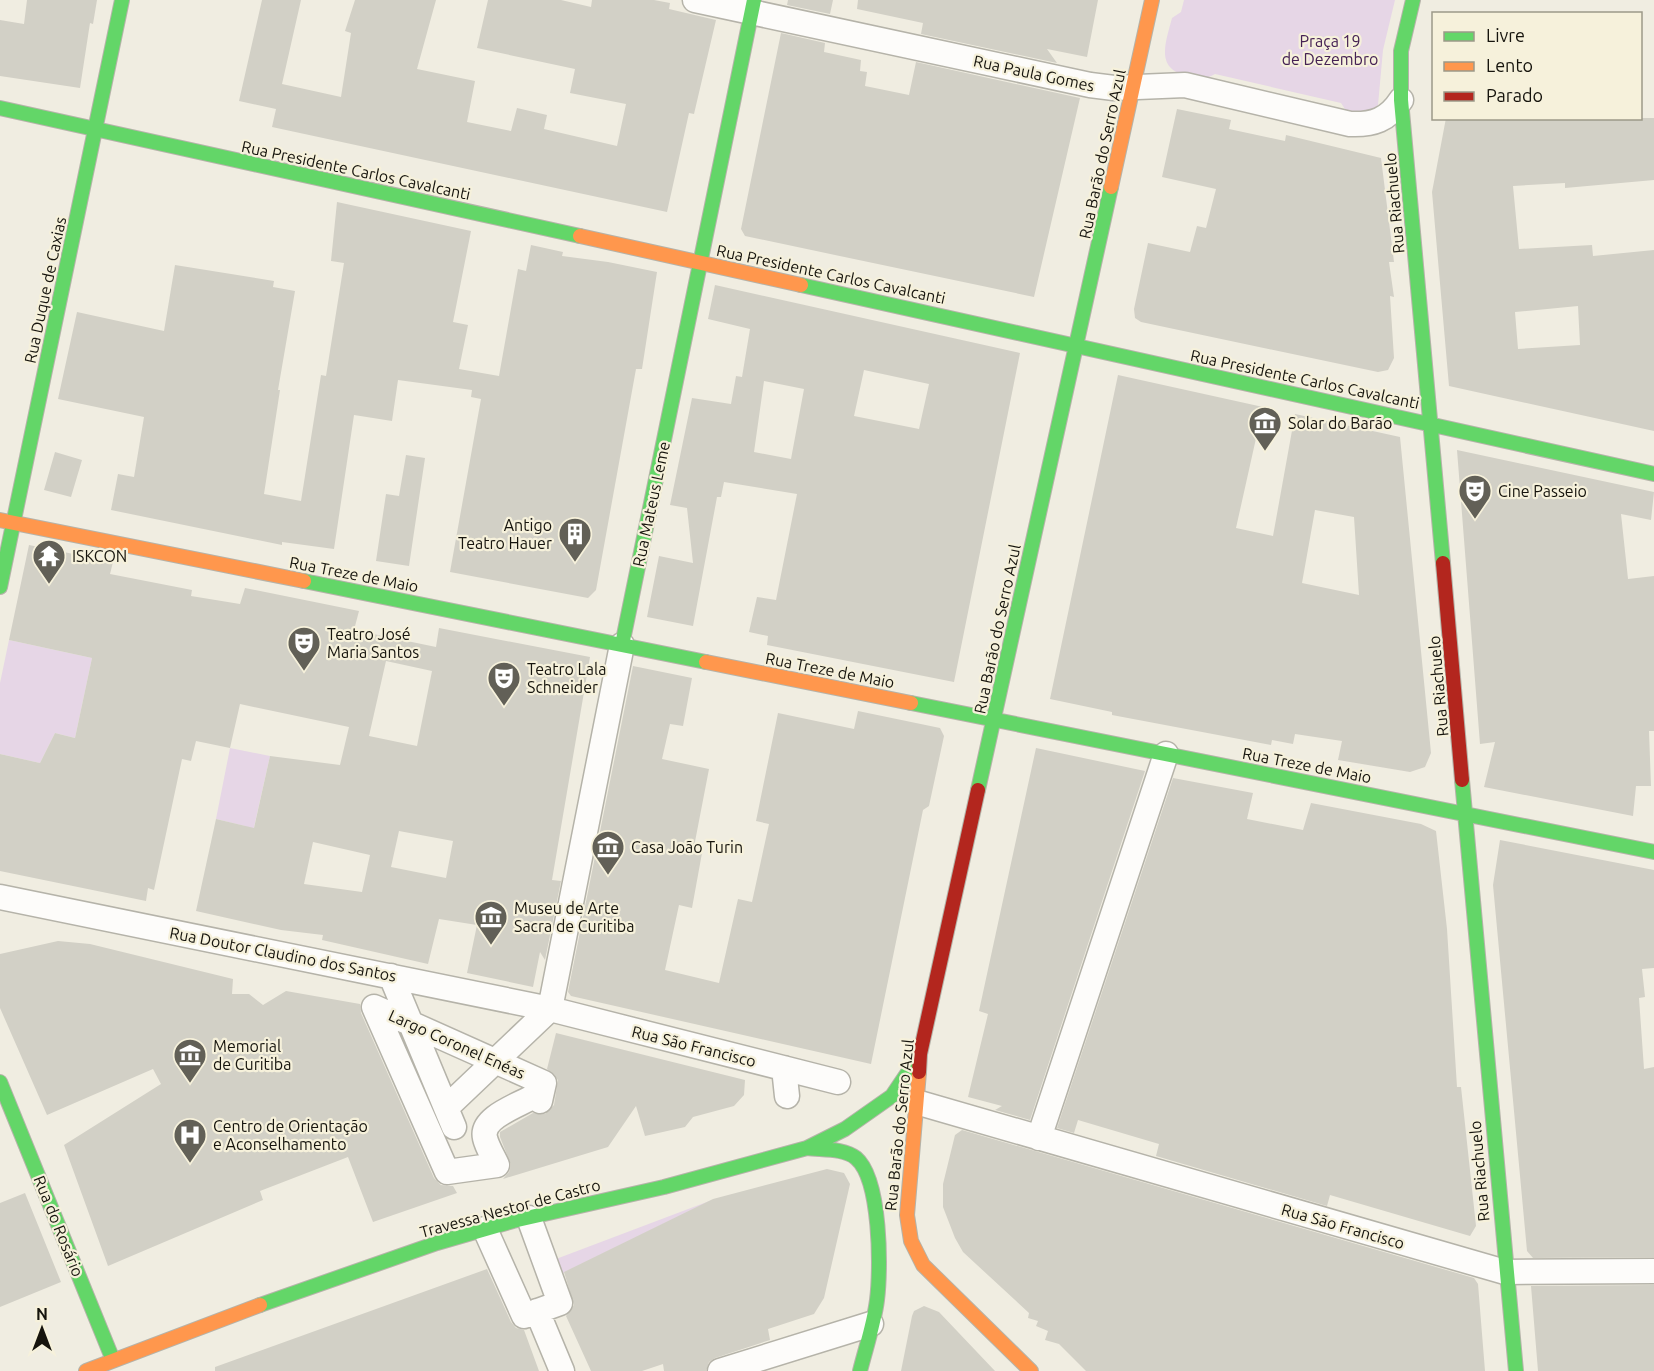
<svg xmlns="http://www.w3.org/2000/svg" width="1654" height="1371" font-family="Ubuntu,sans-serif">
<rect width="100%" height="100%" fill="#f0ede1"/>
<path fill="#e6d6e6" d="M1184,0H1395L1383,50L1378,105C1368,113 1360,114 1347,112L1341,103L1215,74C1204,80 1199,78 1188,76C1154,69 1166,42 1172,18L1181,12Z
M9,640L92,658L75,738L55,733L40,763L0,754V683Z
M230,748L270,756L245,867V826L216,819Z
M712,1200L551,1279L556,1259Z"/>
<path fill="#d2d0c6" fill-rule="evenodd" d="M27,0H97L93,24L90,23L80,88L0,76V20L24,24Z
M262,0H301L282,84L341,97L351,33L345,31L355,0H436L417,69L475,81L467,122L511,131L517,108L547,115L544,129L617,146L626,104L570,93L575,69L477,48L488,0H561L591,7L592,0H654L670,3L669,9L716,20L694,114L689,113L667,212L272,127L276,109L239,101Z
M788,0H833L830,14L787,5Z
M858,0H1098L1087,57L1047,49L1057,63L921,34L923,23L857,9Z
M781,33L825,43L824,52L861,60L860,71L867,72L865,86L909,95L916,62L1080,98L1034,297L745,236L741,229Z
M1177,109L1231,120L1229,129L1285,141L1286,135L1381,158L1394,262H1389L1394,297L1390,296L1394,358L1388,370L1378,372L1141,322L1135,318L1134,309L1148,243L1190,252L1197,226L1206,228L1216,189L1162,177Z
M1446,118H1654V180L1565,188V183L1513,186L1519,249L1592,245L1593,256L1654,250V431L1449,386L1432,192ZM1578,306L1580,345L1518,349L1515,312Z
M337,202L471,231L453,322L468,325L459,369L499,376L518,269L526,271L531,245L563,252L562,256L608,262L657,272L642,369H636L596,590L588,598L450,572L481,399L471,397L472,390L398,380L392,421L354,415L334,549L282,542V545L111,510L118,474L134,477L144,417L58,399L77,312L164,331L175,265L274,281L273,287L295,291L278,390H280L264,494L301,501L321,375L326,376L344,263L331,261Z
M715,285L1020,353L954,682L767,645L768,636L749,632L757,597L776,600L797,494L724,482L721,497H717L693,626L647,617L659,556L693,563L687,508L670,505L692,398L731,404L736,376L742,377L750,329L708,319ZM864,370L929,384L919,429L854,416ZM764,381L804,389L791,459L754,452Z
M1118,375L1263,407L1236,528L1273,536L1295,414L1400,437L1431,753L1425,767L1410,772L1338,760L1342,741L1295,734L1293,744L1272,740L1271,745L1112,715V712L1050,699ZM1315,510L1354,517L1359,595L1302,583Z
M1457,450L1654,492L1651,520L1621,514L1628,579L1654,576V731H1649L1651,786H1636L1633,816L1484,787L1495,742L1480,744Z
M55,452L82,460L71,497L44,490Z
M406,455L425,458L409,566L376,561L386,494L399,496Z
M29,545L113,562L110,574L192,590L191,596L240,604L245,588L359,611L354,630L436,647L439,628L590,657L552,880L561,881L545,960L540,952L533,987L467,973L477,925L439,919L428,964L322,940L323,935L281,930L196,911L216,819L254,828L270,756L340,765L349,727L240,704L230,748L196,741L191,761L182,759L154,890L148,888L146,901L0,871V754L40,763L55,733L75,738L92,658L9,640ZM386,661L432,671L417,746L369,736ZM399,831L453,841L446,878L391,867ZM313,842L370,855L362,892L304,884Z
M633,666L692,678L683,726L670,724L662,759L709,769L693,852L702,853L692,908L679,905L665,970L719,983L738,899L752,902L769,824L756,821L778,713L854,729L858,711L940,728L944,736L929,806L923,810L871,1064L571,996L568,992Z
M1036,748L1145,771L1030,1120L995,1110L1002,1106L968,1097L988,1014L979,1011Z
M1173,778L1253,793L1247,819L1303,830L1311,803L1421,824L1436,831L1447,929L1457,1087H1461L1476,1226L1470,1236L1330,1195L1327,1206L1156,1156L1159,1144L1078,1120L1074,1133L1057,1128Z
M1500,840L1654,870V968L1642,969L1645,997L1639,998L1644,1069L1654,1067V1257L1533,1258L1527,1251L1493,885Z
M58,941L90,944L233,979L232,994H249L263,1005L286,991L360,1004L361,1013L434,1178L441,1185L453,1186L457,1193L373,1222L348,1157L260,1191L263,1200L108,1266L64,1145L161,1084L153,1069L47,1115L0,1008V954Z
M556,1033L745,1080L744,1095L734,1106L693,1117L685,1127L645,1136L636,1106L608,1147L503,1179L509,1172L511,1165L500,1137V1132L533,1113L545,1114L554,1105L558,1080L547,1069Z
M962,1130L1474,1278L1478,1284L1485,1371H1086L1059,1344L1045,1340L1048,1331L1036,1326L1038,1321L1028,1318L1029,1313L963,1252L955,1238L943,1207V1184L955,1135Z
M827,1169L844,1173L850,1184L824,1298L814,1314L768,1329L770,1340L715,1358L709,1362L706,1371H664L663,1364L642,1371H591L566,1316L574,1305L564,1272L713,1199Z
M25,1193L61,1282L0,1307V1203Z
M487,1269L511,1322L516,1328L524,1330L539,1371H215V1367Z
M1654,1285V1371H1538L1531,1286Z
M924,1306L939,1312L995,1371H901L912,1316L914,1311Z"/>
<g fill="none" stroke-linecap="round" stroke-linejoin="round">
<g stroke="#b5b3a9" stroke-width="27">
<path id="street" d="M695,0L1090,85L1114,88L1185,85L1350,124C1373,125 1388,120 1401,100
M0,897L550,1009L838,1082
M391,976L454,1127
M374,1007L544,1083L540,1101L534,1096C520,1105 480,1117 485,1138C487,1147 493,1156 497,1165L447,1172Z
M550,1009L622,645
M784,1068L787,1096
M916,1102L1505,1272L1654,1271
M446,1108L550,1009
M1039,1138L1166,754
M485,1229L524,1316L560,1303L529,1218
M537,1311L562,1371
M720,1371L871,1324"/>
</g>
<g stroke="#b5b3a9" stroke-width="16">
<path id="fast" d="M1413,0L1401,51V100L1443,563
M0,108L580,236
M801,285L1654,474
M304,581L706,662
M0,587L122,0
M622,645L754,0
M911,703L1654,852
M1462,780L1516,1371
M978,790L1111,187
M0,1082L113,1360
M807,1148C822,1150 844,1148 856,1158C881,1179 881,1269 877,1300C874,1324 866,1347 860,1371
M260,1305L437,1243L513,1221L664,1187L807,1148L845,1129L892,1096L919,1056"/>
</g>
<g stroke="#b5b3a9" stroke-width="16">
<path id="slow" d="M1111,187L1152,0
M580,236L801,285
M0,520L304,581
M706,662L911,703
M919,1072L907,1215L911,1241L923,1265L1031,1371
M86,1371L260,1305"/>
</g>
<g stroke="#b5b3a9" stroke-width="16">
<path id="jam" d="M1443,563L1462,780
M919,1072L920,1054L978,790"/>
</g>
<use href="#street" stroke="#fdfcfa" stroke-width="24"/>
<use href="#fast" stroke="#63d668" stroke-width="14"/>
<use href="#slow" stroke="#ff974d" stroke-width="14"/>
<use href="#jam" stroke="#b3261e" stroke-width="14"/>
</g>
<defs>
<g id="museum-pin" transform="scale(1.725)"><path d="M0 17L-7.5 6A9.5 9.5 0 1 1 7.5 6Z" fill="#626057" stroke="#f6f1db"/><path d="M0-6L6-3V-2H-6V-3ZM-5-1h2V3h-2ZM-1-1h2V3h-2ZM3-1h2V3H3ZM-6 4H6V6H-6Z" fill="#fff"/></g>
<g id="theatre-pin" transform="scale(1.725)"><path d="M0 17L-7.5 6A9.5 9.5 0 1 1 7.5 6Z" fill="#626057" stroke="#f6f1db"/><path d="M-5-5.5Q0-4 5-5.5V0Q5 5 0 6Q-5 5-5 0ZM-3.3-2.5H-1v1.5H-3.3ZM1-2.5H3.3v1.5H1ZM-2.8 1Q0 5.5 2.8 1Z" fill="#fff"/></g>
<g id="building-pin" transform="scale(1.725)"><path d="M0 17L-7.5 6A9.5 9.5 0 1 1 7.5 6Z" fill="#626057" stroke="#f6f1db"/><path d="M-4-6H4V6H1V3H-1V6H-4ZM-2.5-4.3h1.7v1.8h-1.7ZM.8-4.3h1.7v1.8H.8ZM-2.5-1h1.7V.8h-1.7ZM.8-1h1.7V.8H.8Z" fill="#fff"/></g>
<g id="temple-pin" transform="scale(1.725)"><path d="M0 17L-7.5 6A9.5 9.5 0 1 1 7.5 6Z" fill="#626057" stroke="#f6f1db"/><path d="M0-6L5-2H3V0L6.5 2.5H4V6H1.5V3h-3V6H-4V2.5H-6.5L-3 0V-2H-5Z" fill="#fff"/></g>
<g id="hospital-pin" transform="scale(1.725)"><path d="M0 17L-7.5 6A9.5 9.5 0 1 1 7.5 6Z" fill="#626057" stroke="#f6f1db"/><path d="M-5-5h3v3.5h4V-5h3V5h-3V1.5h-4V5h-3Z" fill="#fff"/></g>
</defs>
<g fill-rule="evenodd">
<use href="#museum-pin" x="1265" y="423"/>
<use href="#theatre-pin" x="1475" y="491"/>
<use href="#building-pin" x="575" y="534"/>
<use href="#temple-pin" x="49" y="556"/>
<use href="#theatre-pin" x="304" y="643"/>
<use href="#theatre-pin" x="504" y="678"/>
<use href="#museum-pin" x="608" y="847"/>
<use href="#museum-pin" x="491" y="917"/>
<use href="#museum-pin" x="190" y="1055"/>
<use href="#hospital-pin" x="190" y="1135"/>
</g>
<g text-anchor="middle" stroke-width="4.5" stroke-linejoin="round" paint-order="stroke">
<g font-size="16" fill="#452154" stroke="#f6f1db">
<text x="1330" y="47">Praça 19<tspan x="1330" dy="18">de Dezembro</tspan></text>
</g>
<g font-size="16" fill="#16140d" stroke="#f6f1db">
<text transform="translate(1034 73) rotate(12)" y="6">Rua Paula Gomes</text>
<text transform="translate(1102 154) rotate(-78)" y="6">Rua Barão do Serro Azul</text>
<text transform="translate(356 170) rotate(12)" y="6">Rua Presidente Carlos Cavalcanti</text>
<text transform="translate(1394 203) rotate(-95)" y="6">Rua Riachuelo</text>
<text transform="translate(831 274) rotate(12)" y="6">Rua Presidente Carlos Cavalcanti</text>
<text transform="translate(45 290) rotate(-78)" y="6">Rua Duque de Caxias</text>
<text transform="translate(1305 379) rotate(12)" y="6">Rua Presidente Carlos Cavalcanti</text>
<text transform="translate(651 504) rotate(-78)" y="6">Rua Mateus Leme</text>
<text transform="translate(354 574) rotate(11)" y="6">Rua Treze de Maio</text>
<text transform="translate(997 629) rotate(-78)" y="6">Rua Barão do Serro Azul</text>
<text transform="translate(830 670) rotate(11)" y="6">Rua Treze de Maio</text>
<text transform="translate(1438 686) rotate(-95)" y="6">Rua Riachuelo</text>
<text transform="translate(1307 765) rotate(11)" y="6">Rua Treze de Maio</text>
<text transform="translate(283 954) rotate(11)" y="6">Rua Doutor Claudino dos Santos</text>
<text transform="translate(457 1044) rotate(24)" y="6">Largo Coronel Enéas</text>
<text transform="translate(694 1046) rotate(14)" y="6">Rua São Francisco</text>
<text transform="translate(899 1125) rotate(-84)" y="6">Rua Barão do Serro Azul</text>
<text transform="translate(1479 1171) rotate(-95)" y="6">Rua Riachuelo</text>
<text transform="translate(510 1208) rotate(-15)" y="6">Travessa Nestor de Castro</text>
<text transform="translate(59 1226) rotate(68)" y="6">Rua do Rosário</text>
<text transform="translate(1343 1226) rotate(16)" y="6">Rua São Francisco</text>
</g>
<g font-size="16" fill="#16140d" stroke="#f6f1db" text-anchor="start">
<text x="1288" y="429">Solar do Barão</text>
<text x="1498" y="497">Cine Passeio</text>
<text x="552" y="531" text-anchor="end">Antigo<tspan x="552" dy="18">Teatro Hauer</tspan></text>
<text x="72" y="562">ISKCON</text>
<text x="327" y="640">Teatro José<tspan x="327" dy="18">Maria Santos</tspan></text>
<text x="527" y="675">Teatro Lala<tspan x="527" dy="18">Schneider</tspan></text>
<text x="631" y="853">Casa João Turin</text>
<text x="514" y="914">Museu de Arte<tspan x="514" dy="18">Sacra de Curitiba</tspan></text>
<text x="213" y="1052">Memorial<tspan x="213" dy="18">de Curitiba</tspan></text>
<text x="213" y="1132">Centro de Orientação<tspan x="213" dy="18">e Aconselhamento</tspan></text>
</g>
</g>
<rect x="1432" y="12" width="210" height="108" fill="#f6f1db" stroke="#9c9989" stroke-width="1.5"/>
<rect x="1444" y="32" width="30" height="9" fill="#63d668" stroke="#9c9989" stroke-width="1.5"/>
<text x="1486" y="42" font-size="18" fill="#16140d">Livre</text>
<rect x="1444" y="62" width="30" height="9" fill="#ff974d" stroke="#9c9989" stroke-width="1.5"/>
<text x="1486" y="72" font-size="18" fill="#16140d">Lento</text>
<rect x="1444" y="92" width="30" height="9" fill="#b3261e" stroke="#9c9989" stroke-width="1.5"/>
<text x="1486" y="102" font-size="18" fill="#16140d">Parado</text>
<g transform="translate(42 1329)" stroke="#f6f1db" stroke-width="4.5" paint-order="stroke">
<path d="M0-4.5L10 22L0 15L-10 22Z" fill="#16140d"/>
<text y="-9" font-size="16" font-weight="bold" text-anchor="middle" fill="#16140d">N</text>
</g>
</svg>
